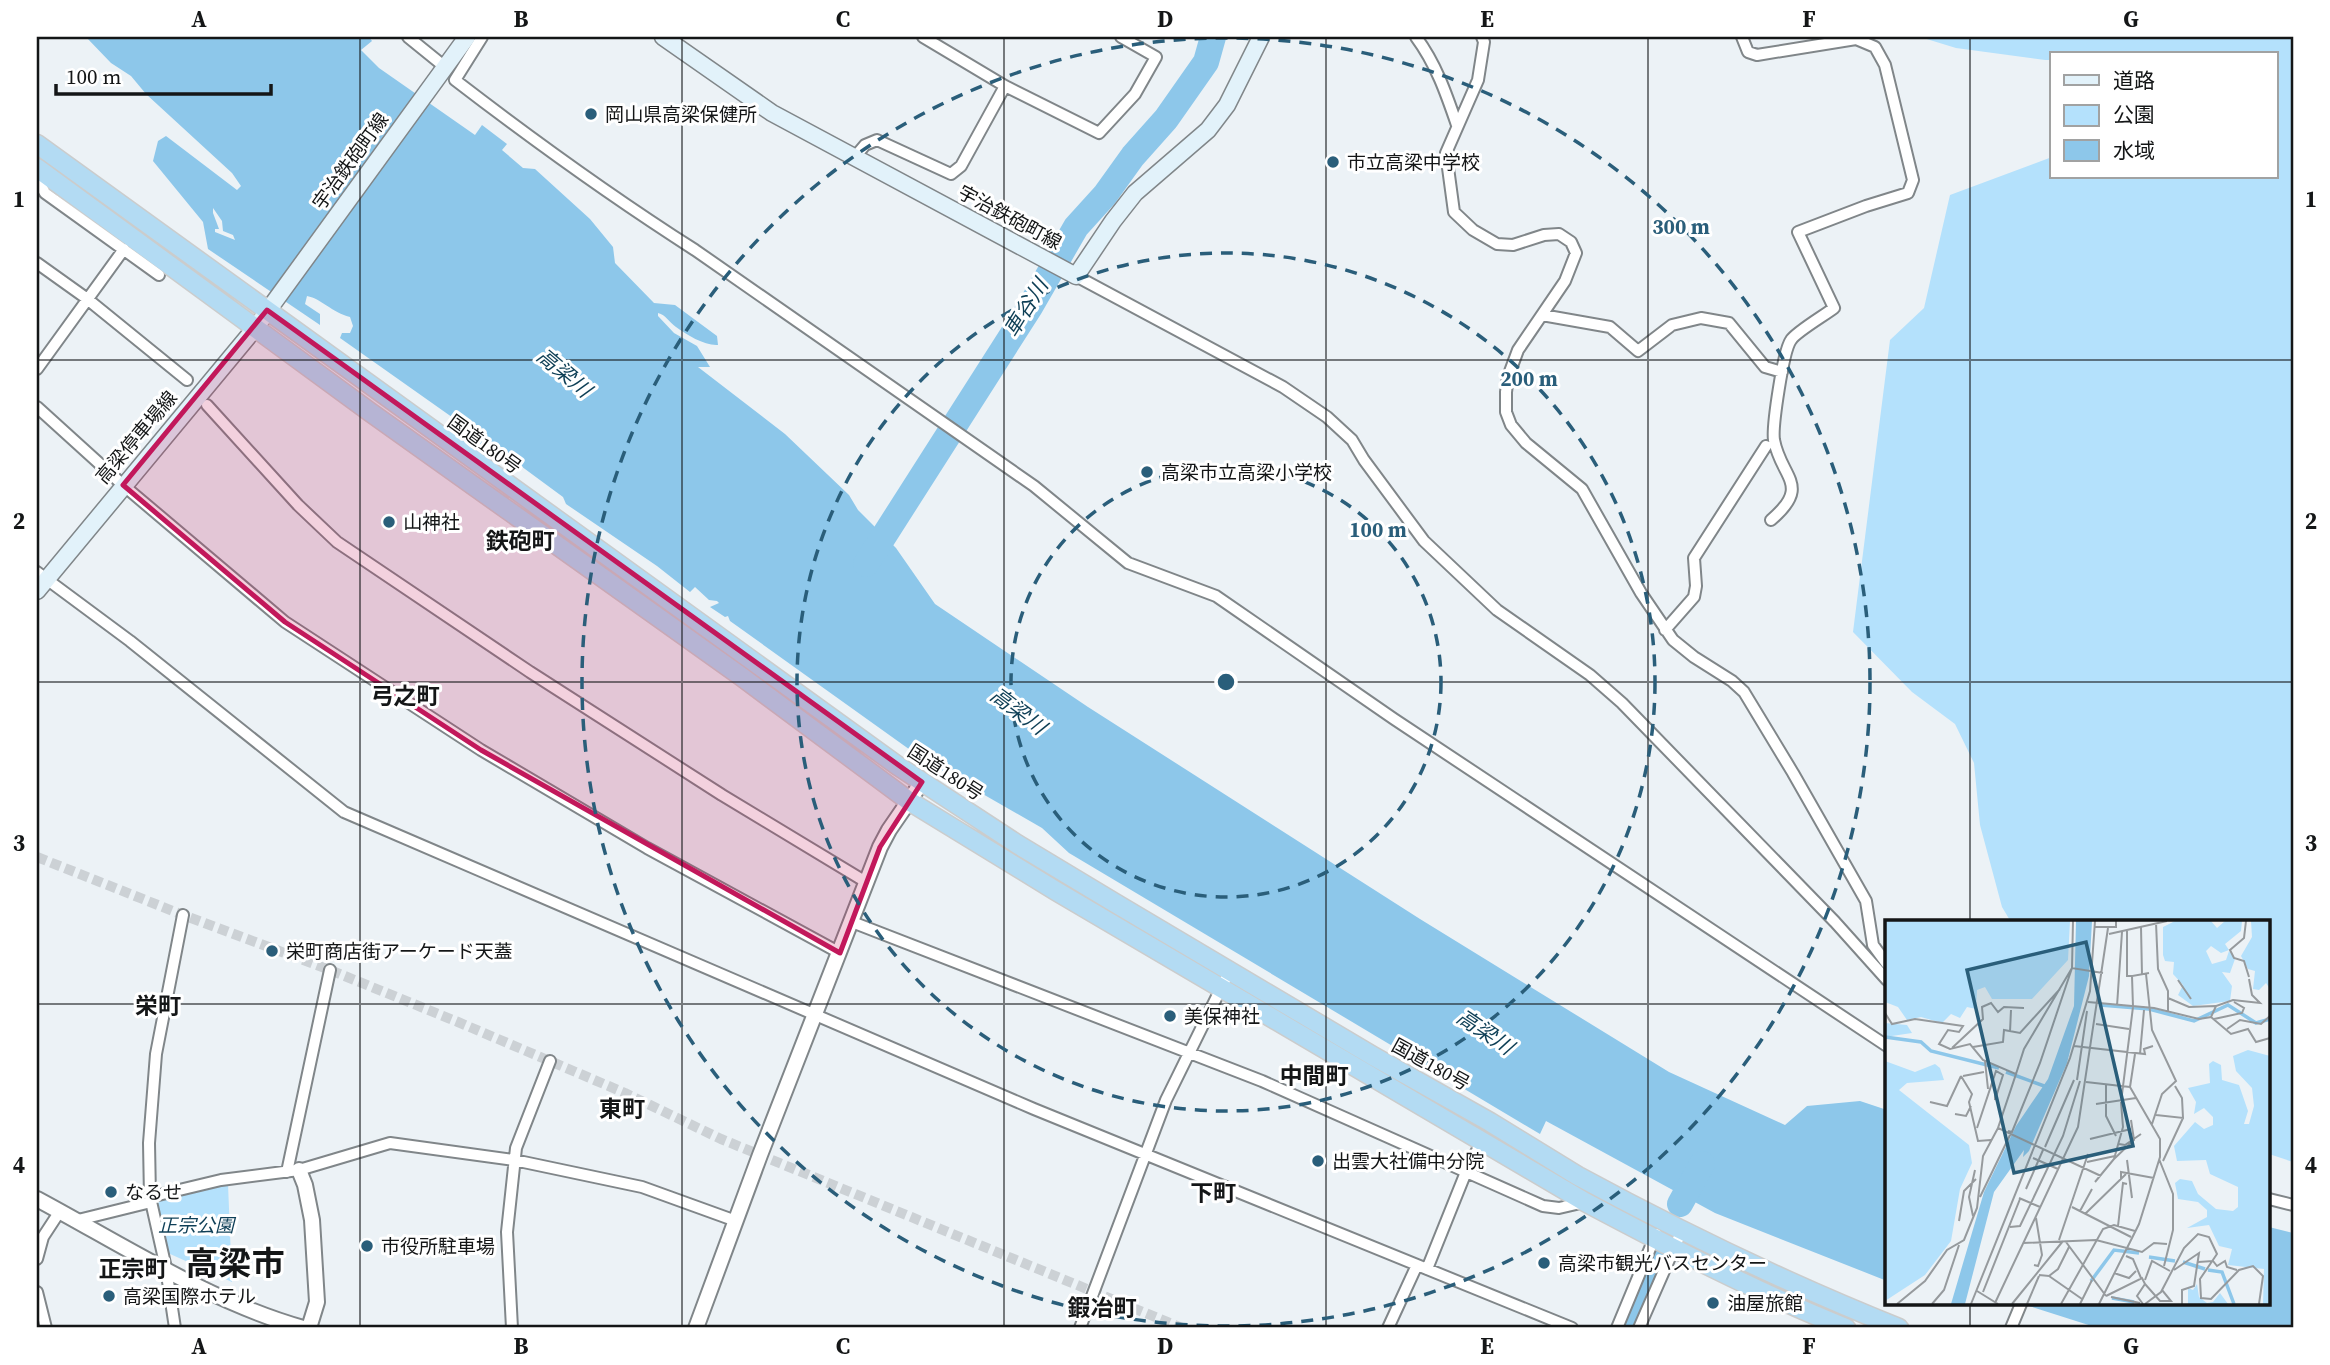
<svg xmlns="http://www.w3.org/2000/svg" width="2330" height="1365" font-family="'Source Serif 4','Noto Sans JP',serif">
<rect width="100%" height="100%" fill="#ecf2f6"/>
<path fill="#b4e1fc" d="M1920,37H2293V1162L2269,1154V922H2011L2002,907L1980,825L1974,763L1955,724L1912,692L1853,632L1890,340L1924,308L1950,195L2052,157V177H2276V54H2052V60H2045L1956,48Z
M228,1184L232,1282L168,1253L157,1205L162,1198Z"/>
<path fill="#8dc7ea" fill-rule="evenodd" d="M86,37H369L372,41L361,50L379,68L475,135L482,125L507,144L502,150L523,168L535,169L590,219L613,247L615,263L654,303L675,305L717,336L718,345C705,346 687,335 676,327C669,322 666,315 658,313V316L674,333L697,346L710,367H698L785,434L849,495L858,510L896,548L935,604L1088,707L1420,919L1669,1072L1785,1125L1807,1106L1860,1101L1887,1110V1281L1715,1213L1546,1121L1540,1134L1069,853L1042,828L927,762L730,621L728,616L725,617L710,607L719,603L717,601L709,600L695,587L690,592L657,566L566,504L563,497L483,438L481,446L464,434L466,427L340,338L342,333H350L353,326L350,317C331,312 322,299 307,296L305,304L320,314V325L208,249L203,222L153,161L158,141L166,136L237,190L241,186L232,173L146,94L131,76L111,63ZM213,208L222,221L223,231L233,235L235,240L215,232V229H219L213,213Z
M2269,1227L2293,1233V1328H2098L2023,1304H2269Z"/>
<g fill="none" stroke-linecap="round" stroke-linejoin="round">
<path stroke="#8dc7ea" stroke-width="26" d="M866,564L1030,307L1076,227L1105,195L1133,156L1166,119L1206,62L1213,37
M1680,1204L1702,1164
M1630,1328L1657,1261"/>
<path stroke="#ccd1d5" stroke-width="10" stroke-dasharray="10 5" stroke-linecap="butt" d="M37,857L183,915L330,970L458,1022L625,1093L721,1139L1182,1328"/>
<g stroke="#808689" stroke-width="14">
<path id="minor" d="M408,37L445,67
M482,37L455,80C533,140 612,197 695,250L1034,486L1128,563L1216,596L1394,719L1887,1046
M923,37L1005,86L1099,133L1135,94L1156,57L1121,37
M1416,37C1436,64 1446,93 1457,125
M1482,37L1484,42L1478,80L1446,153L1454,212L1473,230L1497,244L1513,245L1544,235L1559,234L1571,242L1576,253L1565,281L1518,350L1508,377L1506,392V412L1511,425L1526,443L1582,489L1641,593L1673,640L1694,657L1732,681L1744,692L1793,773L1866,901L1873,945L1887,964
M1742,37L1748,52L1757,55L1856,39L1875,47L1885,65L1913,180L1908,193L1866,206L1798,232L1834,308C1825,315 1796,332 1791,340C1783,351 1772,427 1774,440C1781,478 1812,485 1771,520
M854,158L865,145L877,140L951,174L961,166L1005,86
M37,179L45,193L159,275
M37,263L86,298L187,380
M1076,276L1283,387L1327,417L1352,440L1364,460L1424,541L1497,610L1590,675L1622,703L1835,922L1887,980
M1542,315L1610,327L1638,351L1672,325L1701,318L1729,323L1765,367L1782,372
M37,369L124,249
M207,405L298,505L337,542L530,672L722,795L866,882
M37,407L123,485L285,622L481,750L647,848L840,953
M37,572L130,641L344,812L1034,1109L1572,1328
M1665,630L1694,597L1696,586L1694,558L1766,446
M852,922L1262,1081L1543,1206L1559,1208L1585,1202
M287,1172L330,970
M150,1197L221,1180L299,1170L390,1143L514,1160L642,1187L736,1221
M2269,1199L2293,1205
M78,1220L151,1202
M37,1259L43,1237L60,1211
M1427,1269L1466,1172L1482,1141
M37,1292L46,1328
M175,1328L166,1268L150,1197L149,1143L156,1054L183,915
M512,1328L507,1232L516,1148L550,1061
M1080,1328L1166,1100L1230,970
M1388,1328L1417,1265
M1617,1328L1656,1234
M1639,1328L1682,1230
M2011,1328L2021,1304"/>
</g>
<g stroke="#808689" stroke-width="18">
<path id="tertiary" d="M299,1170L305,1185L312,1220L317,1302L309,1328
M37,1199C121,1244 210,1302 303,1328
M696,1328L760,1155L880,847L889,830L922,782"/>
</g>
<g stroke="#808689" stroke-width="19">
<path id="secondary" d="M663,37L772,113L1076,276L1113,221L1135,193L1208,130L1227,105L1261,37
M37,591L256,327L467,37"/>
</g>
<g stroke="#cbcccc" stroke-width="21">
<path id="trunk" d="M37,144L898,766L1017,844L1115,903L1373,1056L1490,1122L1578,1176C1683,1233 1789,1284 1899,1328
M37,168L370,412L742,677L909,801L1056,891L1585,1202C1670,1247 1756,1292 1846,1328"/>
</g>
<use href="#minor" stroke="#fff" stroke-width="10"/>
<use href="#tertiary" stroke="#fff" stroke-width="14"/>
<use href="#secondary" stroke="#e2f2fa" stroke-width="16"/>
<use href="#trunk" stroke="#b3dbf3" stroke-width="18"/>
</g>
<path fill="#c2185b" fill-opacity="0.2" stroke="#c2185b" stroke-width="5" stroke-linejoin="round" d="M267,310L922,782L880,847L840,953L481,750L285,622L123,485Z"/>
<path fill="none" stroke="#141617" stroke-width="2" stroke-opacity="0.55" d="M360,37V1328M682,37V1328M1004,37V1328M1326,37V1328M1648,37V1328M1970,37V922M37,360H2293M37,682H2293M37,1004H1887M2269,1004H2293M1970,1304V1328"/>
<g fill="none" stroke="#2a5e7a" stroke-width="3.5" stroke-dasharray="12 9">
<circle cx="1226" cy="682" r="215"/>
<circle cx="1226" cy="682" r="429"/>
<circle cx="1226" cy="682" r="644"/>
</g>
<g fill="#2a5e7a" stroke="#fff" stroke-width="2.5">
<circle cx="591" cy="114" r="7"/>
<circle cx="1333" cy="162" r="7"/>
<circle cx="1147" cy="472" r="7"/>
<circle cx="389" cy="522" r="7"/>
<circle cx="272" cy="951" r="7"/>
<circle cx="1170" cy="1016" r="7"/>
<circle cx="1318" cy="1161" r="7"/>
<circle cx="111" cy="1192" r="7"/>
<circle cx="367" cy="1246" r="7"/>
<circle cx="1544" cy="1263" r="7"/>
<circle cx="109" cy="1296" r="7"/>
<circle cx="1713" cy="1303" r="7"/>
</g>
<g text-anchor="middle" stroke-width="6" stroke-linejoin="round" paint-order="stroke">
<g font-size="19" fill="#141617" stroke="#fff" text-anchor="start">
<text x="605" y="121">岡山県高梁保健所</text>
<text x="1347" y="169">市立高梁中学校</text>
<text x="1161" y="479">高梁市立高梁小学校</text>
<text x="403" y="529">山神社</text>
<text x="286" y="958">栄町商店街アーケード天蓋</text>
<text x="1184" y="1023">美保神社</text>
<text x="1332" y="1168">出雲大社備中分院</text>
<text x="125" y="1199">なるせ</text>
<text x="381" y="1253">市役所駐車場</text>
<text x="1558" y="1270">高梁市観光バスセンター</text>
<text x="123" y="1303">高梁国際ホテル</text>
<text x="1727" y="1310">油屋旅館</text>
</g>
<g font-size="19" fill="#141617" stroke="#fff">
<text transform="translate(350 161) rotate(-54)" y="7">宇治鉄砲町線</text>
<text transform="translate(1010 217) rotate(28)" y="7">宇治鉄砲町線</text>
<text transform="translate(136 437) rotate(-50)" y="7">高梁停車場線</text>
<text transform="translate(485 444) rotate(36)" y="7">国道180号</text>
<text transform="translate(946 772) rotate(33)" y="7">国道180号</text>
<text transform="translate(1431 1064) rotate(29)" y="7">国道180号</text>
</g>
<g font-size="19" font-style="italic" fill="#0e3f57" stroke="#fff">
<text x="196" y="1232">正宗公園</text>
</g>
<g font-size="21" font-style="italic" fill="#0d3e55" stroke="#fff">
<text transform="translate(1026 308) rotate(-58)" y="7">車谷川</text>
<text transform="translate(564 373) rotate(40)" y="7">高梁川</text>
<text transform="translate(1018 711) rotate(37)" y="7">高梁川</text>
<text transform="translate(1485 1032) rotate(34)" y="7">高梁川</text>
</g>
<g font-size="23" font-weight="bold" fill="#141617" stroke="#fff">
<text x="520" y="549">鉄砲町</text>
<text x="405" y="704">弓之町</text>
<text x="158" y="1014">栄町</text>
<text x="1314" y="1084">中間町</text>
<text x="622" y="1117">東町</text>
<text x="1213" y="1201">下町</text>
<text x="133" y="1277">正宗町</text>
<text x="1102" y="1316">鍜冶町</text>
</g>
<g font-size="33" font-weight="bold" fill="#141617" stroke="#fff">
<text x="235" y="1275">高梁市</text>
</g>
</g>
<g transform="translate(1885 920)">
<rect width="385" height="385" fill="#ecf2f6"/>
<path d="M0,1H185L183,40L147,79H107L100,67L92,70L91,89L82,87L75,98L66,94L57,103L36,97L22,100L13,87L0,82ZM290,1H326L332,8L340,1H357L356,11L340,24L344,30L336,33L326,26L321,31L327,44L341,40L344,31L350,39L345,53L337,52L347,66L345,81L308,86L293,75L298,65L288,54L289,42L280,41L278,35V7ZM366,1H385V69L381,63L374,70L368,69L370,51L363,49L356,36L367,17ZM0,103L22,105L27,113L0,117ZM363,130L385,136V384H378L379,349L343,345L347,329L334,326L324,305L302,308L322,297V290L313,282L293,279L290,263L295,259L307,261L313,274L331,289L348,291L353,287V267L325,254L321,240L292,241L289,226L310,202L319,209L328,205V197L319,188L309,194L311,182L303,168L325,163L324,144L328,141L336,145L337,160L354,165L363,191L359,204H364L369,186L367,168L351,151L348,136ZM0,141L30,152L50,144L55,148L59,160L22,163L14,170L84,225L87,243L75,269L66,321L40,355L0,381ZM312,364L314,377L322,383L328,382L335,373L343,384H303V368L308,370Z" fill="#b4e1fc"/>
<path d="M191,1H207L204,56L182,143L144,231L138,237L139,230L109,272L80,384H66L99,272L131,206L163,159L189,86Z" fill="#8dc7ea"/>
<path fill="none" stroke="#8dc7ea" stroke-width="3.5" d="M215,85L264,89L309,101L343,85L371,103L385,99M0,117L36,122L46,131L114,148M121,152L162,167M264,337L290,341M298,342L320,349M323,350L337,352L349,384M206,361L229,330L254,333M227,378L249,382"/>
<path fill="none" stroke="#969a9d" stroke-width="2" d="M361,1L359,18L345,30L349,38L359,41L364,57M271,3L273,49L283,71V91M210,7H231V1M256,7L257,55M242,11V56H247M224,14L282,1M261,54L267,110L291,161L277,174L267,204M293,60L306,79M283,78L304,87L331,86M203,82L269,88L314,99L326,97L331,86L348,80L375,83L367,75L364,59M232,86L237,12M0,93L7,104L30,99L78,106L74,112L63,110L54,124L65,129L85,124L98,140L131,154L113,208L216,256M326,97L346,114L363,109L371,122L385,118M329,99L357,93L359,88L349,82M211,104L244,109M342,109L355,100L376,104L385,96M125,112L126,90M189,126L260,134L259,129L268,126M88,127L118,122L119,110L135,113L175,69M67,128L98,99L97,87L106,83L113,92L119,87L139,88M255,134L259,90M100,141L103,169M131,154L139,129L187,48L188,1M76,156L87,174L84,182L93,221L106,220M78,156L99,152M192,160L202,91M201,162L245,167M221,164V196L231,216M45,182L62,186L76,156M211,184L251,178M70,194L81,196L86,186M271,195L298,198L297,178L290,166M92,208L111,151L118,155L110,180V172M123,211L127,212L155,143L187,48L218,53M205,219L246,209M234,224L240,225L256,214M160,227L189,160M148,238L173,249M229,239L249,220L246,200M274,239L288,274V310L279,346M242,240L247,278M278,241L298,198M202,242L230,236M236,259V252L269,258M210,262L229,239L238,207L236,182L248,87L247,56L264,53M141,269L158,230M95,277L126,213M134,278L155,287M187,287L246,317M195,291L207,269M200,294L241,254M88,296L84,277L90,250M74,301L79,271L91,259M233,306L238,263L242,264M125,307L135,306L178,216L195,161M174,320L203,234M181,322L221,376M138,323L211,320L257,332L269,323L282,324M241,336L248,339L256,358M313,342L328,341L332,346L340,341L342,347L352,350M149,345L153,346L157,335L151,298M289,350L314,333L309,366L297,370V384M229,353L244,358L251,351M154,355L164,356L173,349L184,327M164,356L197,379M260,360L267,341L285,351M260,364L275,381H286L277,370M92,371L113,384M98,372L135,279M221,376L257,358L260,364L252,376L258,384M226,377L255,383M110,383L193,207L223,8M12,384L40,361L62,330L79,320L92,288L98,236L113,208M47,384L59,370L74,325M86,384L185,138L205,71L210,1M127,384L178,321M142,384L154,356M176,384L218,309L229,305L250,311M195,384L207,360M214,384L254,304L275,237V219L245,167L250,134M260,384L276,372L299,328L313,314L324,317L332,334L315,359L316,378L326,379L354,350L368,346L378,356L374,384"/>
<path fill="#2a5e7a" fill-opacity="0.15" stroke="#2a5e7a" stroke-width="3.5" d="M201,22L248,226L129,253L82,50Z"/>
<rect width="385" height="385" fill="none" stroke="#141617" stroke-width="3.5"/>
</g>
<circle cx="1226" cy="682" r="10" fill="#2a5e7a" stroke="#fff" stroke-width="3.5"/>
<g font-size="21" text-anchor="middle" font-weight="bold" fill="#2a5e7a" stroke="#fff" stroke-width="6" stroke-linejoin="round" paint-order="stroke">
<text x="1681" y="234">300 m</text>
<text x="1529" y="386">200 m</text>
<text x="1378" y="537">100 m</text>
</g>
<rect width="2330" height="1365" fill="none" stroke="#ffffff" stroke-width="77"/>
<rect x="2050" y="52" width="228" height="126" fill="#ffffff" stroke="#a1a2a2" stroke-width="2"/>
<rect x="2064" y="75" width="35" height="10" fill="#e2f2fa" stroke="#a1a2a2" stroke-width="2"/>
<text x="2113" y="88" font-size="21" fill="#141617">道路</text>
<rect x="2064" y="105" width="35" height="21" fill="#b4e1fc" stroke="#a1a2a2" stroke-width="2"/>
<text x="2113" y="122" font-size="21" fill="#141617">公園</text>
<rect x="2064" y="140" width="35" height="21" fill="#8dc7ea" stroke="#a1a2a2" stroke-width="2"/>
<text x="2113" y="158" font-size="21" fill="#141617">水域</text>
<path d="M56 84v10h215v-10" fill="none" stroke="#141617" stroke-width="3.5"/>
<text x="66" y="84" font-size="21" fill="#141617" stroke="#ffffff" stroke-width="5" paint-order="stroke">100 m</text>
<rect x="38" y="38" width="2254" height="1288" fill="none" stroke="#141617" stroke-width="2.5"/>
<g font-size="23" text-anchor="middle" font-weight="bold" fill="#141617">
<text x="199" y="27">A</text>
<text x="521" y="27">B</text>
<text x="843" y="27">C</text>
<text x="1165" y="27">D</text>
<text x="1487" y="27">E</text>
<text x="1809" y="27">F</text>
<text x="2131" y="27">G</text>
<text x="19" y="207">1</text>
<text x="2311" y="207">1</text>
<text x="19" y="529">2</text>
<text x="2311" y="529">2</text>
<text x="19" y="851">3</text>
<text x="2311" y="851">3</text>
<text x="19" y="1173">4</text>
<text x="2311" y="1173">4</text>
<text x="199" y="1354">A</text>
<text x="521" y="1354">B</text>
<text x="843" y="1354">C</text>
<text x="1165" y="1354">D</text>
<text x="1487" y="1354">E</text>
<text x="1809" y="1354">F</text>
<text x="2131" y="1354">G</text>
</g>
</svg>
